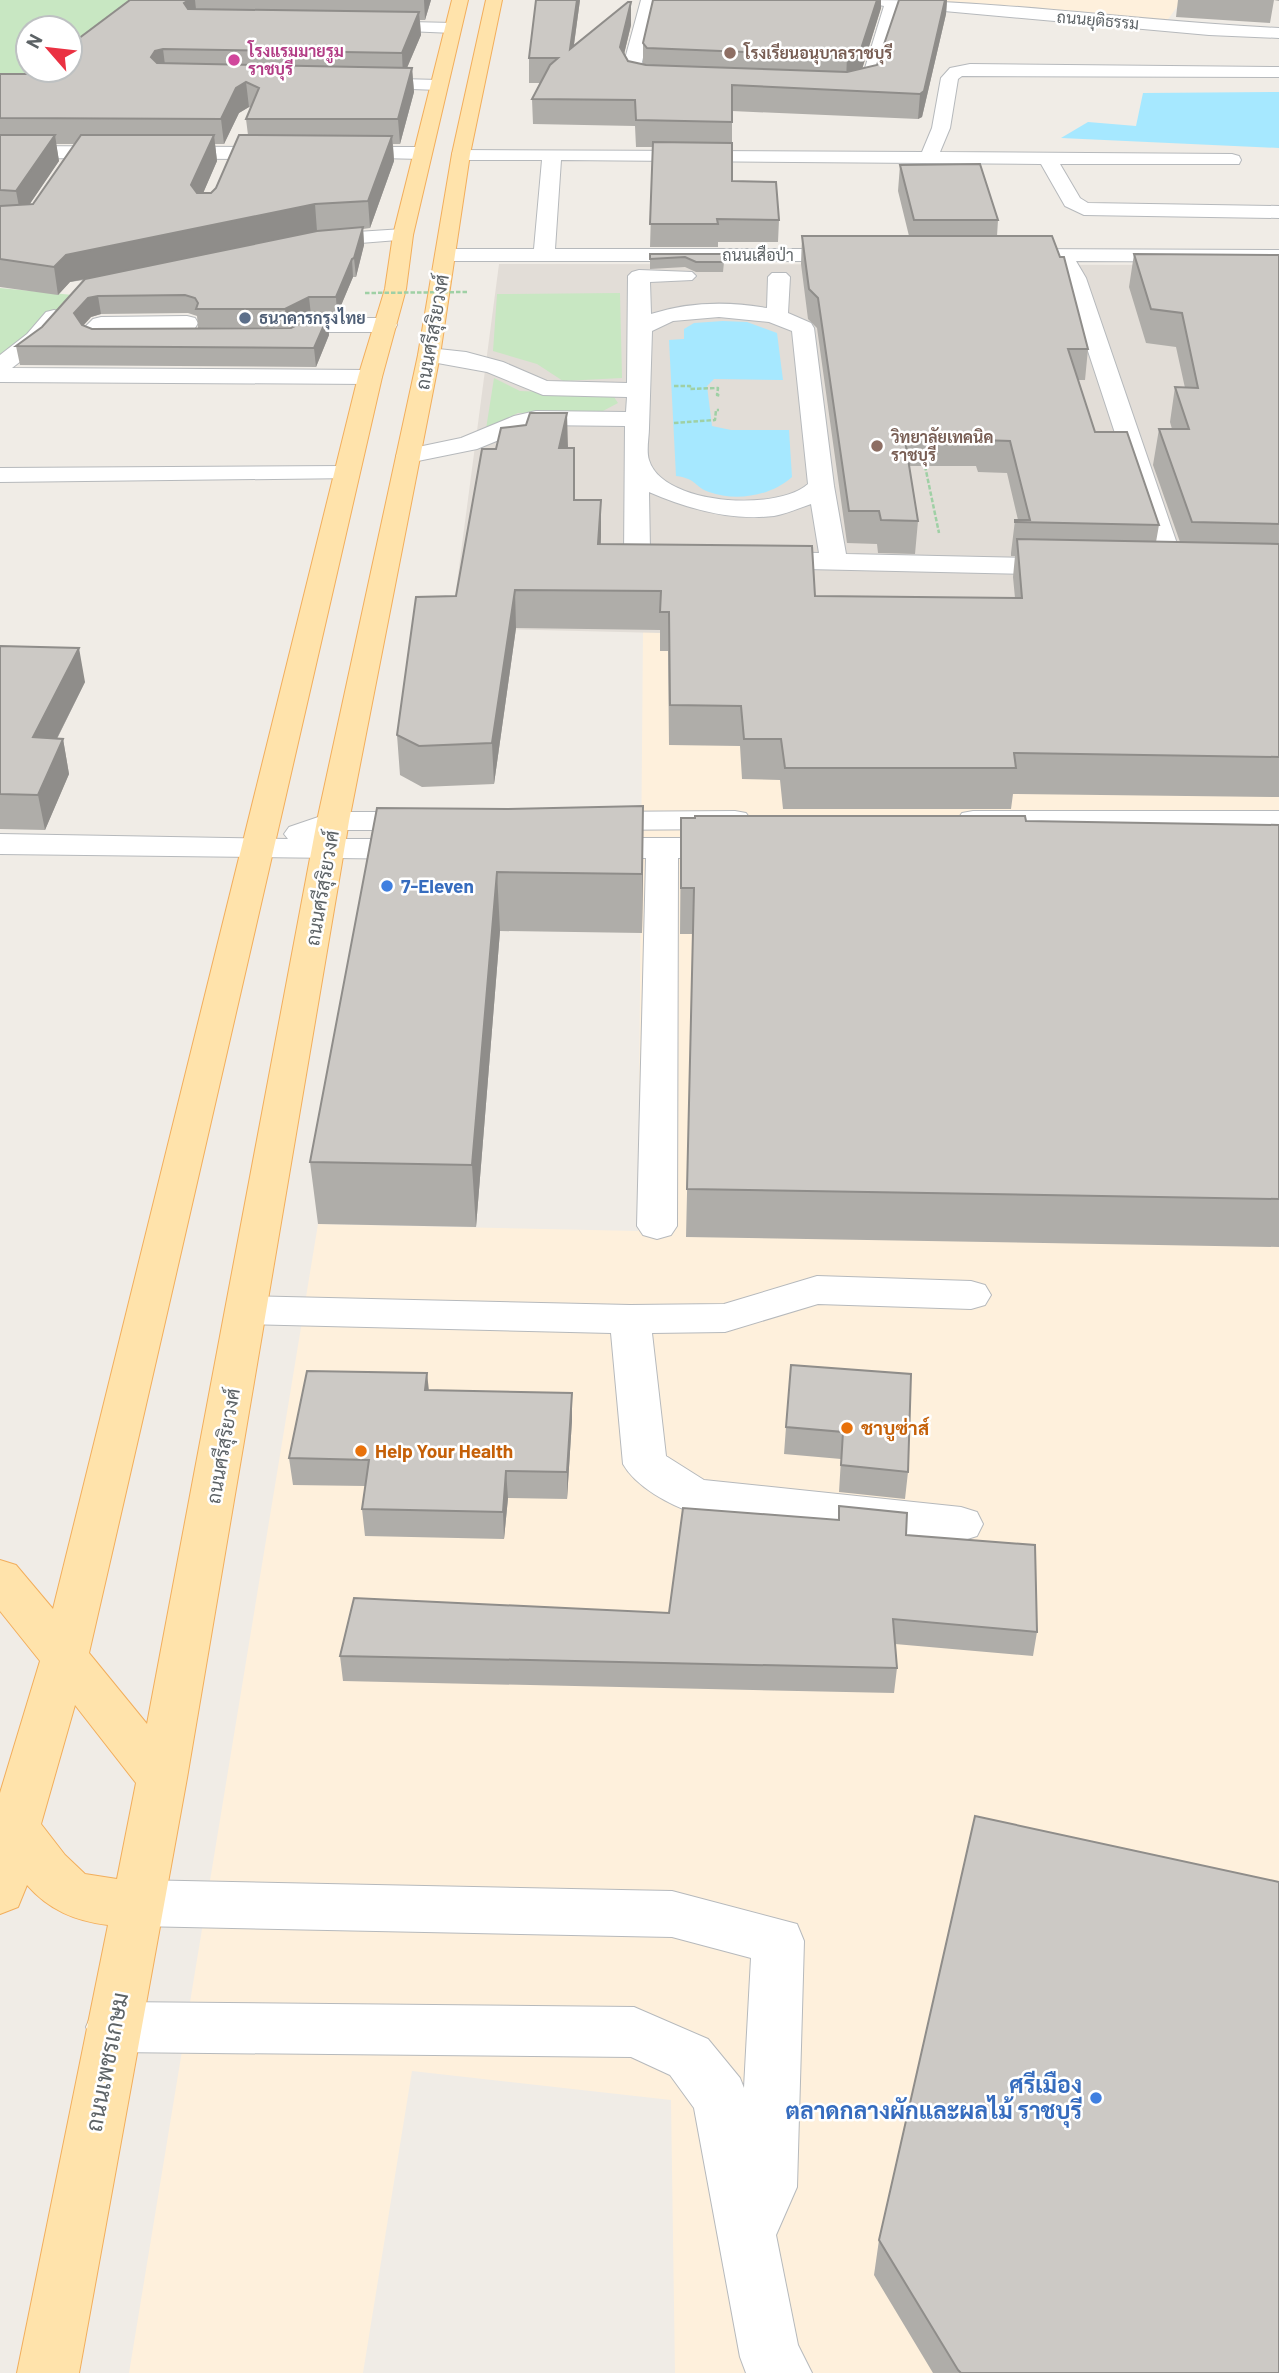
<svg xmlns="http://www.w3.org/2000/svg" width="1279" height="2373" font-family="Barlow,Sarabun,sans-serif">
<rect width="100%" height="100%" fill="#f0ece6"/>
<path fill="#fef0dc" d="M921,0H1182L1166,22Z
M643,629L1279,638V2373H675L671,2100L412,2071L363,2373H129L318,1224L638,1231Z"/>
<path fill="#e2ddd7" d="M499,264L1279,265V639L661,633L451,628Z"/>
<path fill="#c8e7c2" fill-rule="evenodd" d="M0,0H246L98,71L0,98ZM28,28H70V70H28Z
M0,288L73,295L0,366Z
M620,293L622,378L563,381L537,364L493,351L497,294Z
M494,378L520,391L602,394L614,397L618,403L601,412L518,413L486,429Z"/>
<path fill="#a6e8ff" d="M1279,92V148L1061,138L1088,122L1136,126L1143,93Z
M723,321L747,322L777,333L783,380L714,379L707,386L712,426L731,430H789L792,477C771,496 736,502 709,492C694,487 698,479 676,476L669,340L684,339V329L694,323Z"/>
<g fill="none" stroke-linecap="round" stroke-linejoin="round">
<g stroke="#b6b9bc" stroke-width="2">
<path id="minor" d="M641,0H657L640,70L642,75L675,79L678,83L675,87L629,83L622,70Z
M867,0C1005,0 1142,22 1279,28V38L1209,35L900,7L875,88L862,93L832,94L829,90L832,86L861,81L884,6L869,3Z
M367,21L453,23L461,28L453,33L361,29L359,26L361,23Z
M970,64L1279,67V77L962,76L958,79L950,128L940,152L1232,154L1239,156L1241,160L1239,164H1060L1080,198L1088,203L1279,206V218L1084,215L1065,206L1041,164L561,160L555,249H853L860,251L863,255L860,259L853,261H447L440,259L437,255L440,251L447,249H534L542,160H461L454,158L452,154L454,150L922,152L932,128L941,78L950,68Z
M361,78L439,80L448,85L439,90L355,87L352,83Z
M0,146L285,147L294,153L285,159L0,158Z
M341,147H423L432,153L423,159L334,157L332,153Z
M403,229L410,231L413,235L410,239L311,247L304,245L301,241L304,237L311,235Z
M1008,249L1279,250V262L1076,261L1086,278L1186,570L1182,576L1173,578L1164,576L1160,570L1064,278L1055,261L1001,259L998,255L1001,251Z
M639,270L692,272L696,276L692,280L650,282L651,314C688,302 728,301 767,308L768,277L772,273H786L790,277L788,313L811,323L814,328L834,486L846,554L1068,559L1077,561L1081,567L1077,573L1068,575L761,568L752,566L748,560L752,554L761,552L819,553L811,504C799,508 786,514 774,516C731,521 688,509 649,492L650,550L685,553L689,559L685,565L676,567L628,564L624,558L625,426L536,425L477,449L408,463L399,461L396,456L399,451L461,438L514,416L536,411L626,412L627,397L543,395L487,372L421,360L418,355L421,350L429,348L466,352L503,362L547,381L627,383L628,276L632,272ZM719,317L769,322L792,331L808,484C777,512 662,505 649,460C646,451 649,437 649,428C650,396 651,363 652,331L673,321Z
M54,310L62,312L65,317C50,338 32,353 12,368L370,370L378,372L382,377L378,382L370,384L0,382V355L27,334L46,312Z
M187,316L195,318L198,323L195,328L106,331L141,333L144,338L141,343C125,347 103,347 87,343L80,332L93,319L101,317Z
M311,318H386L394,320L397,325L394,330L386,332H316L293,344L272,342L269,337L272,332L288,330Z
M347,466L356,468L359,473L356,478L0,482V468Z
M735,811L746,813L751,820L746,827L735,829L592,830L581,828L576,821L581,814L592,812Z
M973,811H1279V829H973L962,827L957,820L962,813Z
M333,812H427L438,814L443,821L438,828L427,830H337L315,839H419L430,842L435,849L430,856L419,859L0,854V834L288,839L284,834L289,827Z
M592,838H734L745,841L750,848L745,855L734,858H678L677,1226L671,1235L657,1239L643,1235L637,1226L646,858H592L581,855L576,848L581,841Z
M817,1276L971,1281L985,1285L991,1295L985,1305L971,1309L818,1304L725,1332L652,1333L666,1456L704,1480L961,1507L977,1512L983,1524L977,1536L961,1541L694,1513C670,1505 636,1487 623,1464L611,1333L248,1324L234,1320L228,1310L234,1300L248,1296L630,1305L724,1304Z
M137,1880L672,1891L797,1924L804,1941L797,2187L776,2235L798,2345L812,2373H746L740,2357L694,2108L670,2075L631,2057L113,2052L94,2045L86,2027L94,2009L113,2002L634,2007L708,2039L740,2078L744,2088L751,1958L672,1937L137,1926L119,1919L111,1903L119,1887Z"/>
</g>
<g stroke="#f2ae5c" stroke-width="2">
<path id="major" d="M452,0H468L413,235L406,289L382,377L89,1653L147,1724L317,821L418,355L452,154L486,0H502L470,154L440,355L349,821L187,1778L79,2373H17L108,1925C75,1921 49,1910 27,1885L18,1907L0,1914V1793L40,1661L0,1611V1560L16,1565L53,1609L358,377L385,289L393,235ZM75,1705L136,1783L117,1879L85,1874L65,1855L41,1824Z"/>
</g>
<path stroke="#9fd0a5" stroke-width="2.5" stroke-dasharray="4.5 2" stroke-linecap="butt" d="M674,386H690V389L718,388L717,395L721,396
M674,423L715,420L716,410H719
M925,466L939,533"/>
<use href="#minor" fill="#fff" fill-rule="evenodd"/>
<use href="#major" fill="#ffe3ab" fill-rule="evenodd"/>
<path stroke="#9fd0a5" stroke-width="2.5" stroke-dasharray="4.5 2" stroke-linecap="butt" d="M365,293L468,292"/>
</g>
<path fill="#afada9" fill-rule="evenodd" d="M130,0H431L425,20H420L421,35L407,68H412L414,92L400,144H393L394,161L370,228L363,229L364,245L356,277H353L337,315H311L287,327L198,328L197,316L188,313L101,314L91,317L83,326L92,329L329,335L316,367L20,365L16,346L42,327L84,280L70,282L58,295L0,287V74H31ZM249,107L251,108L246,119L248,135L216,188L211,193H203L217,161L215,144H224L239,113ZM56,144H75L33,204L29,205L59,161Z
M580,0L574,45L631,2V25L624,54L628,61L643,64V43L881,0V8L862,69L877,65L899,0H947L946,14L922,117L918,119L732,111V181L779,220L778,242H718V247H650L653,147H636L635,126L533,124L532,99L540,83H529V58Z
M1178,0H1279V1L1274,0L1270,23L1176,17Z
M900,165L998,220L997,236L1088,349L1085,380H1078L1095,432L1159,525L1156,542H1180L1153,465L1159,429H1172L1170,422L1175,387L1185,388L1176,347L1146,343L1129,287L1134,254L1279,255V797L1013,794L1011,809H783L780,780L742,779L740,746L669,745L668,651H660V630L516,628L494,784L422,787L400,775L397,735L456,596L567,448H574L575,500L601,537V544L815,596L1015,598L1013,577L1015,556H1011V553L1015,520H1018L1007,473L978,472L976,466H909L918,521L915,554L878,553L877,544L847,543L817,328L808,319L801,264L802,236H909L898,191Z
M650,254L724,262L723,272H696L685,267L650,269Z
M0,646L85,682L57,739H63L69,774L45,830L0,829Z
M508,809L643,864L642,933L500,931L476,1227L318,1224L310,1162Z
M681,818L1279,825V1247L686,1237L693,934H680Z
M911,1374L908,1472L905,1499L839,1492L841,1459L784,1454L786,1427Z
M429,1390L572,1420L567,1499L508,1498L504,1539L365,1536L362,1509L365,1486L293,1485L289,1458Z
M906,1535L1037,1632L1033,1656L895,1644L897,1668L894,1693L343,1681L340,1656L669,1613Z
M879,2240L1279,2373H933L874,2275Z"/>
<path fill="#8f8d8a" d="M189,0H195L197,19L184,3Z
M424,0H431L425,20Z
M577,0H580L570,73V49Z
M877,0H881V8L859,79L846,82L847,56Z
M945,0H947L946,14L922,117L918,119L920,94Z
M631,2V25L620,71V47Z
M419,12L421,35L403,77L402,53Z
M163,49L166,73L151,57L155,51Z
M412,68L414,92L400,144L398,119Z
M246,82L249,107L239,113L224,144L221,119L236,88Z
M55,135L59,161L21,217L16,191Z
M214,135L217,161L195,212L191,185Z
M392,136L394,161L370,228L368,201Z
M315,204L317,231L70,282L58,295L54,267L66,255Z
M363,227L364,245L356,277L354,258Z
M352,259L353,277L337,315L336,297Z
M98,296L101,314L91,317L77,332L74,313L88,298Z
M309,297L311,315L287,327L285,309Z
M328,316L329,335L316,367L314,348Z
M567,413L568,448H559Z
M574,448L575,485L574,537Z
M601,500V537L598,582V544Z
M515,590L516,628L494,784L492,743Z
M79,648L85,682L40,772L33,737Z
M63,739L69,774L45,830L38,795Z
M643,806V864L642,933V874Z
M497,872L500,931L476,1227L472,1165Z
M427,1373L430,1400L425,1390Z
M572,1393V1420L567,1499V1472Z
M506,1471L508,1498L504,1539L503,1512Z"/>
<path fill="#ccc9c5" stroke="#8f8d8a" stroke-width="2" d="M130,0H189L184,3L188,9L419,12L402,53L163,49L155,51L151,57L157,63L412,68L398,119H246L259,88L246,82L236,88L221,119L0,118V74H31L37,70H70V45Z
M536,0H577L570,49L628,2H631L620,47L628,61L646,65L847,72L877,65L899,0H945L924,91L920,94L732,85V122L636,120L635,100L532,99L550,65L558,58H529Z
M653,0H877L860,52L847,56L647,48L643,43Z
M0,135H55L16,191L0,190Z
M81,135H214L191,185L197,193H211L216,188L239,135L392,136L368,201L315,204L66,255L54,267L0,259V206L33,204Z
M653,142L732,143V181L776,182L779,220L717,219L718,224H650Z
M980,164L998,220H914L900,165Z
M363,227L354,258L352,259L336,297H309L285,309H196L198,303L195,298L185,295L98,296L88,298L74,313L82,325L92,329L291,328L315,316H328L314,348L16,346L42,327L85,279L317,231Z
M802,236H1052L1060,257H1064L1088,349H1068L1095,432H1127L1159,525L1015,522V520H1030L1010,441L981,440L980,434H904L918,521L881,520L879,511H849L818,298L809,289Z
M650,254H722L724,262H696L685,257L650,259Z
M1134,254L1279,255V524L1192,522L1159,429H1189L1175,387L1198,388L1182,313L1151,309Z
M530,413H567L559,448H574V500H601L598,544L812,546L815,596L1022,598L1017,539L1279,544V757L1014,753L1016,768H785L781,739H744L741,706L670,705L669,612H660L661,591L515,590L492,743L419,746L397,735L416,597L456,596L482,449H496L501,428L526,425Z
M0,646L79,648L33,737L63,739L38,795L0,794Z
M643,806L642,874L497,872L472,1165L310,1162L377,808L508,809Z
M695,816H1025L1026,821L1279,825V1199L687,1189L694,888H681V818H695Z
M791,1365L911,1374L908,1472L841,1465L843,1432L786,1427Z
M307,1371L427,1373L425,1390L572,1393L567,1472L506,1471L503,1512L362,1509L369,1460L289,1458Z
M839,1506L907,1513L906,1535L1035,1545L1037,1632L893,1619L897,1668L340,1656L354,1598L669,1613L683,1508L839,1520Z
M975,1816L1279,1882V2373H961L958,2370L879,2240Z"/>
<g fill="#8d6e63" stroke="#fff" stroke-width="2.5">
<circle cx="730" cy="53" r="7"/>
<circle cx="877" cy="446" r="7"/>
</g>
<circle fill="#d1479c" stroke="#fff" stroke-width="2.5" cx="234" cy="60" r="7"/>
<circle fill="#5c6f8a" stroke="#fff" stroke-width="2.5" cx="245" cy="318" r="7"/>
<g fill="#3f7fe0" stroke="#fff" stroke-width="2.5">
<circle cx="387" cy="886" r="7"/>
<circle cx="1096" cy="2098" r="7"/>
</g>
<g fill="#e8710a" stroke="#fff" stroke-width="2.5">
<circle cx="847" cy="1428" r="7"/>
<circle cx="361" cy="1451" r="7"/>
</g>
<g text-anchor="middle" stroke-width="5" stroke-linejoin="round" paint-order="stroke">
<g font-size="16" fill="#5d6366" stroke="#fff">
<text transform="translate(1098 20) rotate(5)" y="6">ถนนยุติธรรม</text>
<text x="758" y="261">ถนนเสือป่า</text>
</g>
<g font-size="16" font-weight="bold" fill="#b23c85" stroke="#fff" text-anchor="start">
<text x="248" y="57">โรงแรมมายรูม<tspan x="248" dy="18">ราชบุรี</tspan></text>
</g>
<g font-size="16" font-weight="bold" fill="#785e54" stroke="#fff" text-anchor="start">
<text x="744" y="59">โรงเรียนอนุบาลราชบุรี</text>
<text x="891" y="443">วิทยาลัยเทคนิค<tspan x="891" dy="18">ราชบุรี</tspan></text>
</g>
<g font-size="16" font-weight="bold" fill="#4e5e75" stroke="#fff" text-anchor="start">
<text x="259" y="324">ธนาคารกรุงไทย</text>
</g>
<g font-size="19" fill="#5d6366" stroke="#fff">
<text transform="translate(432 332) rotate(-80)" y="7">ถนนศรีสุริยวงศ์</text>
<text transform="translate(322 888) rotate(-80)" y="7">ถนนศรีสุริยวงศ์</text>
<text transform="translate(223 1446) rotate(-80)" y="7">ถนนศรีสุริยวงศ์</text>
</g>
<g font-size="19" font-weight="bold" fill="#366cbe" stroke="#fff" text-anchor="start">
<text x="401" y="893">7-Eleven</text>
</g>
<g font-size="19" font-weight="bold" fill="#c56008" stroke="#fff" text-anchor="start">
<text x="861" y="1435">ชาบูซ่าส์</text>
<text x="375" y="1458">Help Your Health</text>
</g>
<g font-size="23" fill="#5d6366" stroke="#fff">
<text transform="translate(107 2062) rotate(-79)" y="8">ถนนเพชรเกษม</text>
</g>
<g font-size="23" font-weight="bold" fill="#366cbe" stroke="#fff" text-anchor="end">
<text x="1082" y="2093">ศรีเมือง<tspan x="1082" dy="26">ตลาดกลางผักและผลไม้ ราชบุรี</tspan></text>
</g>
</g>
<g transform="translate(49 49) rotate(298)"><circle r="33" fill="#ffffff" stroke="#bec1c2" stroke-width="2"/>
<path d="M0-5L12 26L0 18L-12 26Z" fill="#ea3142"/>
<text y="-10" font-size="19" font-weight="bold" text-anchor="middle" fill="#5d6366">N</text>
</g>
</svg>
